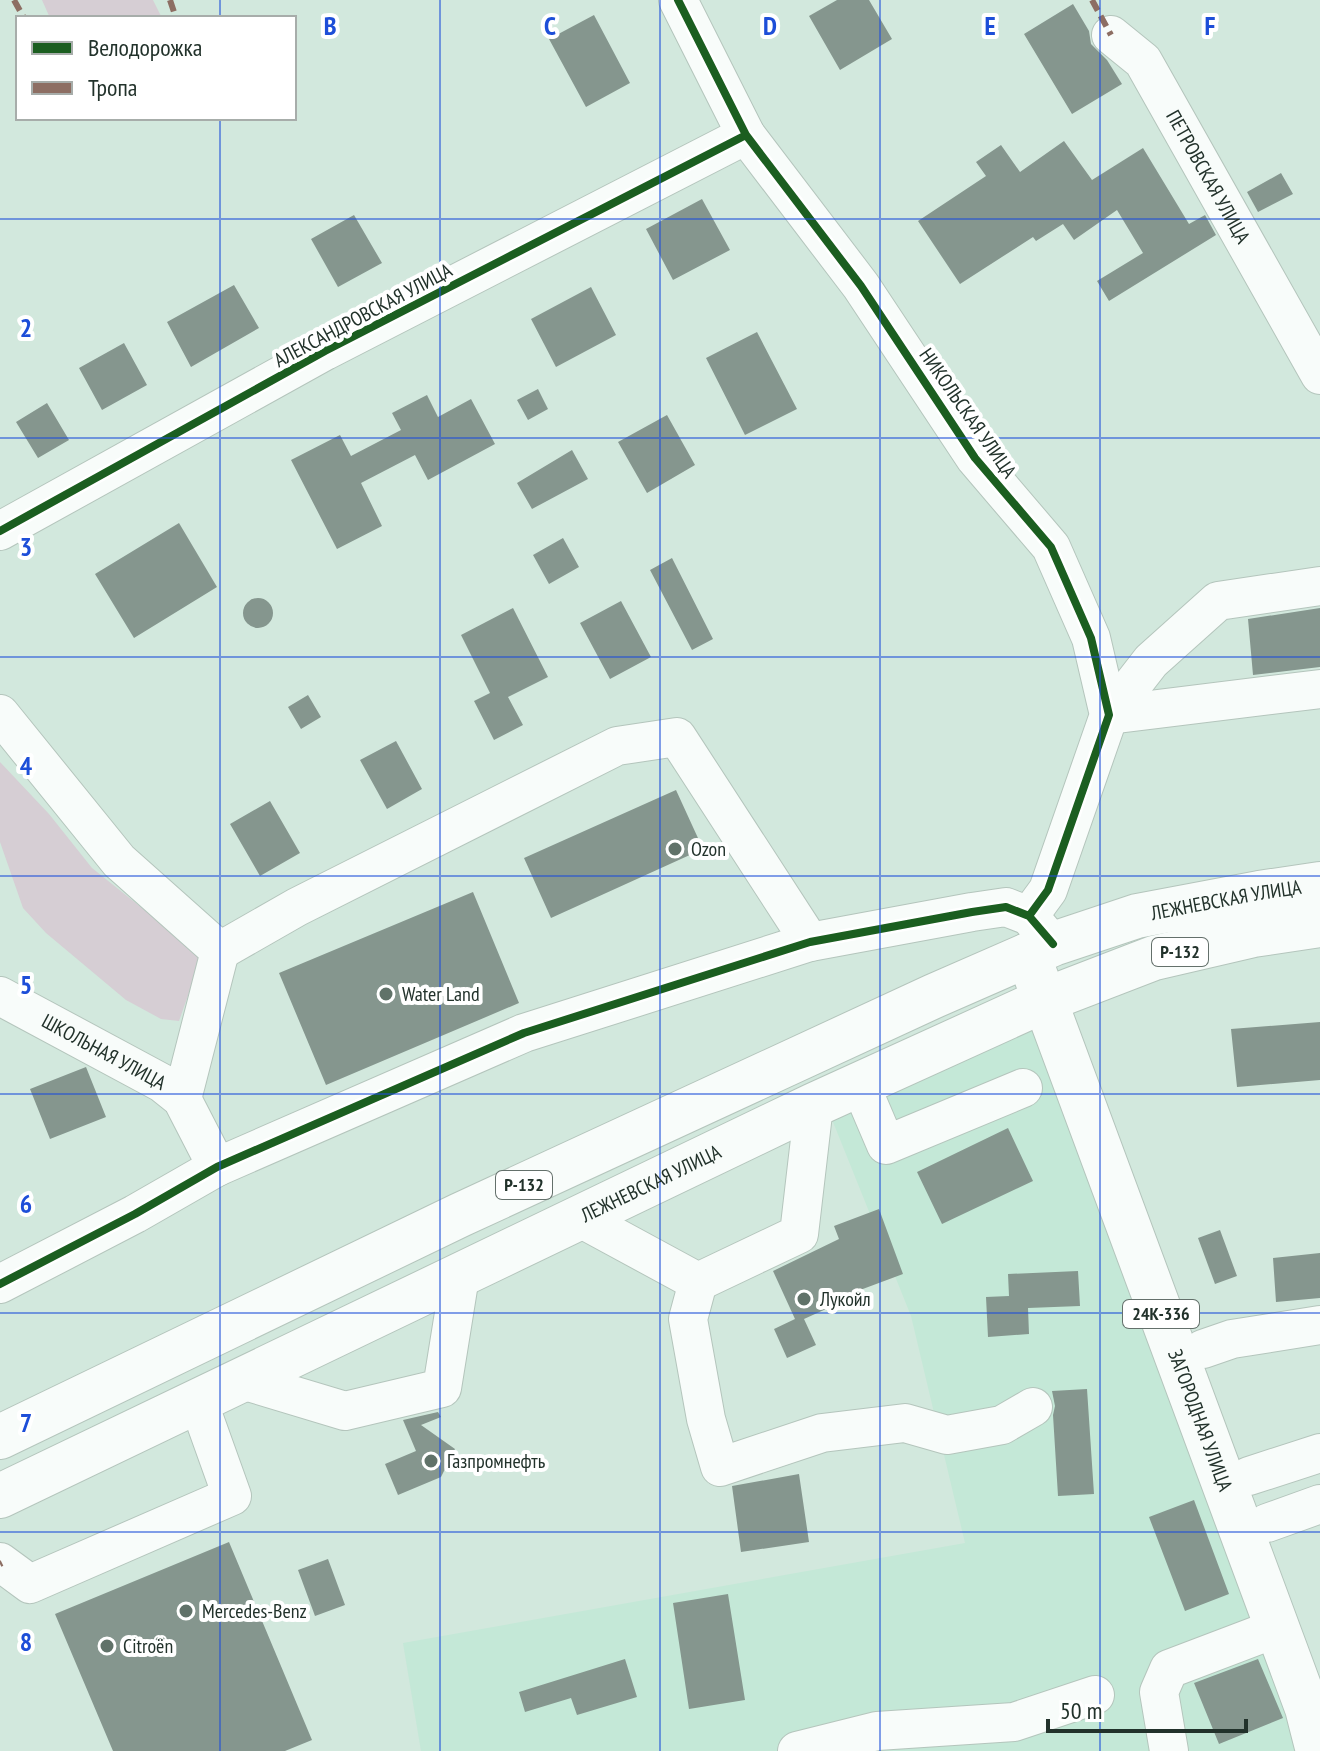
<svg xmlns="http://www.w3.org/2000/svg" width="1320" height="1751" font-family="'PT Sans Narrow',sans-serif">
<rect width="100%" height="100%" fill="#d2e8dd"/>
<path fill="#c4e8d7" d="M1036,1017L1219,1496L1298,1751H421L403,1643L965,1543L911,1316L831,1117Z"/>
<path fill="#d6ced4" d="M42,0H153L162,18H50Z
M0,762L49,814L92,868L202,956L179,1021L161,1019L126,1000L46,933L23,908L0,842Z"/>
<path fill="#85968e" d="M837,0H869L892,39L840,70L809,16Z
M1073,4L1089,31L1091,44L1107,60L1122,84L1072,114L1024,34Z
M594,15L630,83L586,107L549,39Z
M1064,141L1092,180L1143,148L1189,224L1205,215L1216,235L1109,301L1097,281L1143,253L1117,210L1074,240L1063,224L1036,241L1033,237L960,284L918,221L986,176L976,162L1001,145L1020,172Z
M1281,173L1293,194L1258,212L1247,192Z
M702,199L730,250L673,280L646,229Z
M354,215L382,263L338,287L311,239Z
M234,285L259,328L191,367L167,322Z
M591,287L616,335L556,367L531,319Z
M757,332L797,409L745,435L706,358Z
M124,343L147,385L102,410L79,368Z
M538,389L548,409L528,420L517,400Z
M427,395L438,417L471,399L495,444L428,480L415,455L361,483L382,526L337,549L291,460L340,435L351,456L401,430L392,413Z
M47,403L69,440L38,458L16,422Z
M667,415L695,465L647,493L618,442Z
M572,450L588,479L532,509L517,483Z
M179,523L217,587L134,638L95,574Z
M563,538L579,567L549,584L533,555Z
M672,558L713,639L692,650L650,570Z
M243 613a15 15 0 1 1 30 0a15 15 0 1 1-30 0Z
M621,601L651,657L610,679L580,623Z
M513,608L548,677L508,697L523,725L494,740L474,701L490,693L461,635Z
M1320,608V667L1253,675L1248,619Z
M308,695L321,717L301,729L288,707Z
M396,741L422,789L387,809L360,760Z
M676,790L703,849L551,918L524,858Z
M270,801L300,853L260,876L230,824Z
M473,892L519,1003L326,1085L279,973Z
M1320,1022V1080L1237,1087L1231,1029Z
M86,1067L106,1117L50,1139L30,1089Z
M1008,1128L1033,1181L942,1224L917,1172Z
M879,1209L903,1274L844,1296L846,1300L804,1319L816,1345L787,1358L774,1329L795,1319L773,1271L839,1239L834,1226Z
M1220,1230L1237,1276L1215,1284L1198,1238Z
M1320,1253V1298L1276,1302L1273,1258Z
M1078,1271L1080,1306L1028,1308L1029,1334L988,1337L986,1297L1009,1296L1008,1274Z
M1087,1389L1094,1494L1058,1496L1053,1415L1055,1406L1052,1391Z
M438,1412L441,1417L421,1425L455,1449L441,1477L398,1495L385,1464L416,1451L403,1420Z
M799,1474L809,1542L741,1552L732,1486Z
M1194,1500L1229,1594L1185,1611L1149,1517Z
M229,1542L312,1740L285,1751H113L55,1614Z
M328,1559L345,1605L315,1616L298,1570Z
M728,1594L745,1700L689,1709L673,1603Z
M625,1659L637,1697L577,1715L571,1698L525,1712L519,1692Z
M1258,1659L1283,1718L1219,1744L1194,1683Z"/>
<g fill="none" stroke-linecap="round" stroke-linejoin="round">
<g stroke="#b4c5bc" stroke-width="40">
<g id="minor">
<path d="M678,0L746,135L861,286L975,458L1051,547L1091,638L1109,715L1048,890L1029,916"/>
<path id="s1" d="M1111,35L1143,61L1320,375"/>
<path d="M0,531L325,351L746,135"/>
<path d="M0,714L119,861L220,951L182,1099"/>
<path d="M1109,715L1151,661L1218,601L1320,586"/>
<path d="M1109,715L1320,689"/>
<path d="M220,951L297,907L617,746L677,737L810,942"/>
<path id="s2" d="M0,996L162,1083L182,1099L217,1167"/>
<path d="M860,1084L886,1145L1023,1088"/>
<path d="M580,1218L698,1282L799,1234L814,1105"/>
<path d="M698,1282L688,1319L706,1419L720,1467L822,1433L905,1423L947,1435L1002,1425L1033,1407"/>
<path d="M0,1284L135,1214L217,1167L524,1033L810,942L972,912L1006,907L1029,916L1053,944"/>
<path d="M1203,1349L1232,1339L1320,1325"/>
<path d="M242,1380L345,1411L442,1388L460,1276"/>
<path d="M1249,1476L1320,1453"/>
<path d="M1267,1523L1320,1504"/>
<path d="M0,1562L30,1584L232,1496L198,1401"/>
<path d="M797,1751L877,1731L1014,1722L1095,1695"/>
<path d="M1169,1751L1159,1692L1169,1669L1277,1628"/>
</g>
</g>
<g stroke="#b4c5bc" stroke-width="46">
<g id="major">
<path id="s3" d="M1028,955L1307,1708L1318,1751"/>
</g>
</g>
<g stroke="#b4c5bc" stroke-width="46">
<g id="highway">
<path id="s4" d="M0,1437L460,1215L934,996L1053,944L1137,916L1259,893L1320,884"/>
<path id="s5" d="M0,1496L814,1105L1045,1000L1154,958L1253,935L1320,925"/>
</g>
</g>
<use href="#minor" stroke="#f8fcfa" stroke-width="38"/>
<use href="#major" stroke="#f8fcfa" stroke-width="44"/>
<use href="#highway" stroke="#f8fcfa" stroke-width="44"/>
<path stroke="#8d6e63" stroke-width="6" stroke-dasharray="12 6" stroke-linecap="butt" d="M14,0L24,18
M170,0L176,18
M1092,0L1111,35
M0,1564L2,1563"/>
<g stroke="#fff" stroke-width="13">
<path id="cycleway" d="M678,0L746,135L861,286L975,458L1051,547L1091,638L1109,715L1048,890L1029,916
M0,531L325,351L746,135
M0,1284L135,1214L217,1167L524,1033L810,942L972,912L1006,907L1029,916L1053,944"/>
</g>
<use href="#cycleway" stroke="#1b5e20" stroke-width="8"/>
</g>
<path fill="none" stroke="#1d4ed8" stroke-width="2" stroke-opacity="0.55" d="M220,0V18M440,0V1751M660,0V1751M880,0V1751M1100,0V1751M220,118V1751M0,219H1320M0,438H1320M0,657H1320M0,876H1320M0,1094H1320M0,1313H1320M0,1532H1320"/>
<g fill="#607269" stroke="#fff" stroke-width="3">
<circle cx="675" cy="849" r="8"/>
<circle cx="386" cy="994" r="8"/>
<circle cx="804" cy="1299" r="8"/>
<circle cx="431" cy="1461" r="8"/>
<circle cx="186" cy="1611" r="8"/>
<circle cx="107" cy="1646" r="8"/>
</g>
<g text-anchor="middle" stroke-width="8" stroke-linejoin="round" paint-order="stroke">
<g fill="#fff" stroke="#64706b" stroke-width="2">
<rect x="1152" y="938" width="56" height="28" rx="6"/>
<rect x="496" y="1171" width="56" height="28" rx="6"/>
<rect x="1123" y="1300" width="76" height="28" rx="6"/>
</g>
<g font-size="18" font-weight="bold" fill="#22322b">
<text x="1180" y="958">Р-132</text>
<text x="524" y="1191">Р-132</text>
<text x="1161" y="1320">24К-336</text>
</g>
<g font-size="20" fill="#22322b" stroke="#fff">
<text dy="7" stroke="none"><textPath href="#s1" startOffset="174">ПЕТРОВСКАЯ УЛИЦА</textPath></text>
<text transform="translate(363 315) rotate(-28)" y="7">АЛЕКСАНДРОВСКАЯ УЛИЦА</text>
<text transform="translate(968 413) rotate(55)" y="7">НИКОЛЬСКАЯ УЛИЦА</text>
<text dy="7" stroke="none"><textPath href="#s4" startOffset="1342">ЛЕЖНЕВСКАЯ УЛИЦА</textPath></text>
<text dy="7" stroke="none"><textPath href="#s2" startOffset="118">ШКОЛЬНАЯ УЛИЦА</textPath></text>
<text dy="7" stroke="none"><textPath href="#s5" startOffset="722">ЛЕЖНЕВСКАЯ УЛИЦА</textPath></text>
<text dy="7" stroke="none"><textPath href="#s3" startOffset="496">ЗАГОРОДНАЯ УЛИЦА</textPath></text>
</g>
<g font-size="20" fill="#22322b" stroke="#fff" text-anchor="start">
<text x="691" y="856">Ozon</text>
<text x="402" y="1001">Water Land</text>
<text x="820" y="1306">Лукойл</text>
<text x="447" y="1468">Газпромнефть</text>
<text x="202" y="1618">Mercedes-Benz</text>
<text x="123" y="1653">Citroën</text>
</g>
</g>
<g font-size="26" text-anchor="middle" font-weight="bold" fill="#1d4ed8" stroke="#fff" stroke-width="8" stroke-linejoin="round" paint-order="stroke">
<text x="330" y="35">B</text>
<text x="550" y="35">C</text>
<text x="770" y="35">D</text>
<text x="990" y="35">E</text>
<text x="1210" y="35">F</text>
<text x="26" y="337">2</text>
<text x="26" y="556">3</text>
<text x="26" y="775">4</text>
<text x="26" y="994">5</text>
<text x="26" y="1213">6</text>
<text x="26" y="1432">7</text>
<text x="26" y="1651">8</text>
</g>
<rect x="16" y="16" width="280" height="104" fill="#ffffff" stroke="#a7adaa" stroke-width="2"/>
<rect x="32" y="42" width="40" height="12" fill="#1b5e20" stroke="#a7adaa" stroke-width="2"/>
<text x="88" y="56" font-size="24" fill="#22322b">Велодорожка</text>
<rect x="32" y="82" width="40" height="12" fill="#8d6e63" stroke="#a7adaa" stroke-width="2"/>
<text x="88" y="96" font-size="24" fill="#22322b">Тропа</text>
<path d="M1048 1719v12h198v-12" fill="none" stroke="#22322b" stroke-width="4"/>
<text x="1060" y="1719" font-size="24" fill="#22322b" stroke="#ffffff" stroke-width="6" paint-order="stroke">50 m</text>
</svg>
